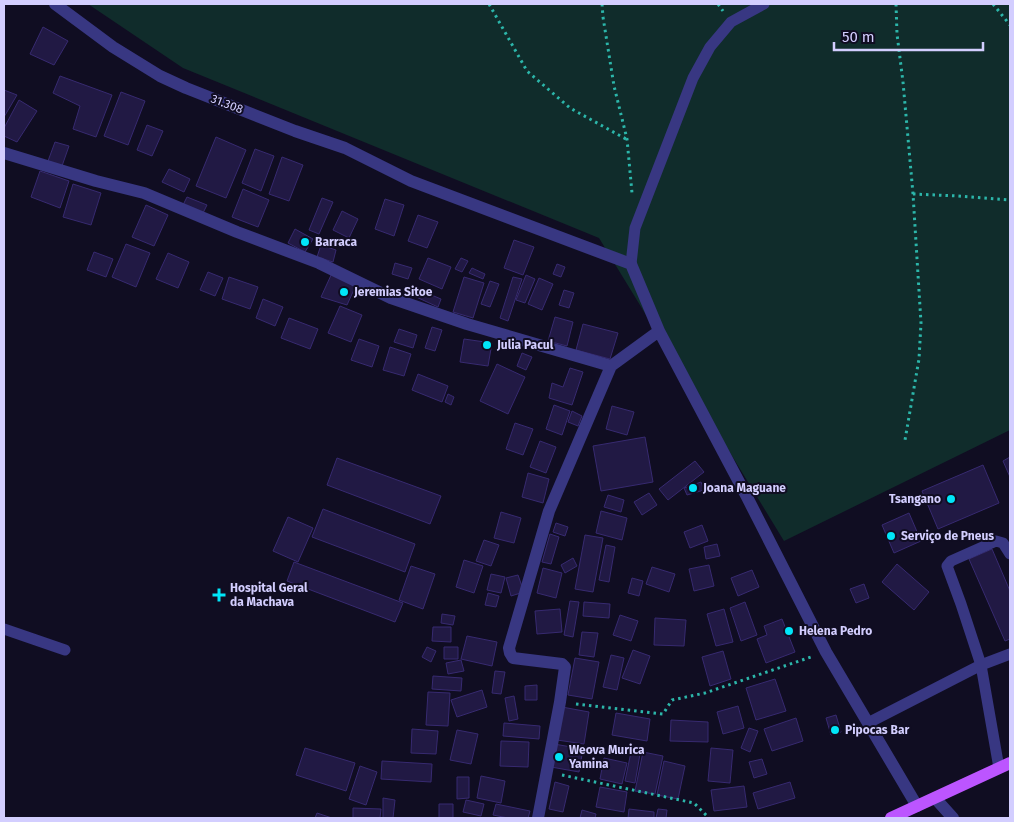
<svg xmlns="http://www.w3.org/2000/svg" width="1014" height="822" font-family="'Fira Sans',sans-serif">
<rect width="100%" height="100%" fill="#100d22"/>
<path fill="#102c2b" d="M88,4H1010V430L784,541L599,238L183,68Z"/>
<path fill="#211944" stroke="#372a70" d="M43,27L68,41L54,65L30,54Z
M60,76L112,95L96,137L73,129L80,106L53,93Z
M4,90L17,95L4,117Z
M121,92L145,101L128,145L104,136Z
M19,100L37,111L17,142L4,136V128Z
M147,125L163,131L152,156L137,150Z
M216,137L246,150L226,198L196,186Z
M55,142L69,146L62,166L48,161Z
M255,149L274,156L261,191L242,183Z
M282,157L303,165L289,201L269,194Z
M169,169L190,179L184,192L162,182Z
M40,171L69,181L60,208L31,197Z
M73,184L101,193L91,225L63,217Z
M243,189L269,200L258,227L232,217Z
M187,197L207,205L202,215L183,205Z
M322,198L333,202L319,234L309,230Z
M385,199L404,205L394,236L375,229Z
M146,205L168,215L154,246L132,237Z
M342,211L358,219L349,238L333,230Z
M418,215L438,222L427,248L408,241Z
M295,229L313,239L305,252L288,243Z
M514,240L534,247L523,275L504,268Z
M126,244L150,253L136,287L112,277Z
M321,245L336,250L333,262L317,257Z
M94,252L113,259L106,277L87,270Z
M168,253L189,262L178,288L156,279Z
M428,258L451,267L442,289L419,279Z
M461,258L468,261L462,272L455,269Z
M395,263L412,268L408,279L392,274Z
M557,264L565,267L561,277L553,274Z
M472,268L485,274L483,279L469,273Z
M208,272L223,278L215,296L200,290Z
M332,273L357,283L347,305L321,297Z
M526,275L535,279L525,303L516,300Z
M229,277L258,287L250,309L222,299Z
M464,277L484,283L473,318L453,312Z
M513,277L522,279L508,321L500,318Z
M539,278L553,284L542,310L528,304Z
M490,281L499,284L490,307L481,304Z
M417,289L441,299L438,307L414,296Z
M564,290L574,293L569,308L559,305Z
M263,299L283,307L275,326L256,318Z
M340,306L362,315L351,342L328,333Z
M555,317L573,322L567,346L548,341Z
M289,318L318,329L310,349L281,338Z
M583,324L618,333L610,359L576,350Z
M432,327L442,330L435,351L425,348Z
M399,329L417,335L413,348L394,342Z
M359,339L379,346L372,367L351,360Z
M464,339L492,343L488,366L460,362Z
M390,347L411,354L404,376L383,370Z
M522,353L532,357L526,370L517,366Z
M497,364L525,377L508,414L480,401Z
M570,368L583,372L572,405L549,398L552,383L563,387Z
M418,374L448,386L442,402L412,390Z
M448,394L454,397L451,405L445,402Z
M554,405L570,411L562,435L546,429Z
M612,406L634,412L627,435L606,429Z
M572,411L582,416L578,426L568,422Z
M515,423L533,429L523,455L506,449Z
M645,437L653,482L601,491L593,446Z
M540,441L556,447L546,473L530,467Z
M1010,457V477L1003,461Z
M337,458L441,496L430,524L327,485Z
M695,461L704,472L668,500L659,489Z
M983,465L999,503L938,529L922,491Z
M528,473L549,479L543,503L522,497Z
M701,482L704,490L687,495L684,488Z
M649,493L657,505L642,515L634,502Z
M608,495L624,500L621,512L604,507Z
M323,509L415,544L405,572L312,537Z
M601,511L627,518L622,540L596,533Z
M501,512L521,518L514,543L494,538Z
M909,513L921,541L894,553L882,525Z
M288,517L313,528L298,562L273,551Z
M556,523L568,527L565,536L553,532Z
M702,525L708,541L690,548L684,532Z
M550,534L559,537L551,564L542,562Z
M585,535L603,538L593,592L575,589Z
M484,540L499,545L491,566L476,561Z
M717,544L720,556L706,559L704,547Z
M606,545L615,547L609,582L599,580Z
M992,549L1010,591V639L1005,641L969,559Z
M573,558L577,566L565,573L561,565Z
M464,560L483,566L474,593L456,587Z
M294,562L403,603L395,622L287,581Z
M897,564L929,592L914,610L882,582Z
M709,565L714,586L694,591L689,569Z
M411,566L435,574L423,609L399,600Z
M652,567L675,574L669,592L646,584Z
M543,568L562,573L556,598L537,593Z
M752,570L759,587L738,596L731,578Z
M491,574L505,577L501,593L487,590Z
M518,575L524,592L511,596L506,578Z
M632,578L643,581L639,596L628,593Z
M864,584L869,598L856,603L850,589Z
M488,593L499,596L496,607L485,605Z
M570,601L579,602L573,637L564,635Z
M584,602L610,604L609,618L583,616Z
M745,602L757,635L741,641L730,608Z
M560,609L562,632L537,634L535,611Z
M724,609L733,642L716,646L707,614Z
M442,614L455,616L453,625L441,623Z
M620,615L638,621L631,641L613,635Z
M655,618L686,620L684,646L654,645Z
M782,619L795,652L766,663L757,639L767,635L764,626Z
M433,627H451V642L432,641Z
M582,632L598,633L594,657L579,655Z
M467,636L497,642L492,666L461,659Z
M427,647L436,651L431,662L422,657Z
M444,647H458V659H444Z
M633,650L650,656L640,684L622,678Z
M723,651L731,679L710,686L702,657Z
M611,655L624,658L617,690L603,687Z
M575,658L599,662L592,699L568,695Z
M461,660L464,671L448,674L446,663Z
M495,671L505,672L501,694L492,693Z
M433,676L462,678L461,691L432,689Z
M775,679L786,711L756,720L746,688Z
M537,685V700H525V686Z
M482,690L487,707L457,717L451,700Z
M428,692L450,693L448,726L426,725Z
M514,696L518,719L509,721L505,698Z
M738,706L744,728L723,734L717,712Z
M562,707L589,712L584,744L557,740Z
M616,713L650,719L647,741L612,735Z
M836,715L841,732L831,735L826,718Z
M796,718L803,741L772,751L764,729Z
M671,720L708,722V742L670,741Z
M504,723L540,726L539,739L503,736Z
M749,728L758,731L750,752L741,748Z
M412,729L438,731L436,754L411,753Z
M457,730L478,734L471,764L450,760Z
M501,741L529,742L528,767L500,766Z
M554,744L583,749L579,772L551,767Z
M305,748L355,763L346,791L296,775Z
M711,748L733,750L730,783L708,781Z
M631,752L640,754L635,783L625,781Z
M643,752L663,756L655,794L635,791Z
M604,758L627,763L622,784L600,779Z
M762,759L767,774L754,778L749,762Z
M382,761L432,764L431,782L381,779Z
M664,761L685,766L678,799L657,795Z
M360,766L377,772L366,805L349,799Z
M481,776L505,781L501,803L477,798Z
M457,777H469V798L457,799Z
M555,782L569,786L563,812L549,809Z
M790,782L795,798L758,809L753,793Z
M744,786L747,807L714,811L711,790Z
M600,787L627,792L624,812L596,807Z
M383,798L395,800L393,818H383Z
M466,800L484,804L481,816L463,812Z
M439,804H453V818H439Z
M496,804L530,811L528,818H508L493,815Z
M353,808L381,809L380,818H353Z
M629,809L654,812V818H628Z
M658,809L667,810L666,818H656Z
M582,810L596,814L595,818H580Z
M317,813L332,818H315Z"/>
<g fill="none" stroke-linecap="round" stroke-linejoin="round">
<path stroke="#2cb6aa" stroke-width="3" stroke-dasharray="2.5 4" stroke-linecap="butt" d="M489,4L527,71L570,108L626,139
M602,4L603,17L614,86L627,139L632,193
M718,4L723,11
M896,4L897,34L903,82L913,194L921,323L919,359L905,440
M993,4L1010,25
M913,194L958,196L1010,200
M576,704L663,714L672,700L705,693L811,657
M562,775L694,803L709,818"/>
<path stroke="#383782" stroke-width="11" d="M631,264L635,228L693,78L710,47L731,22L764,4
M4,629L65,650
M868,723L981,665L1010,654
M999,768L981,665L961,604L947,566L951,561L996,541L1003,543L1010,554"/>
<path stroke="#383782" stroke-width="12" d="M55,4L113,47L160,76L186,88L295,131L345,148L411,181L631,264L659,331L747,497L826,652L917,806
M4,153L96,181L144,193L237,232L319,263L391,298L467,324L611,366
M538,818L560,702L565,667L562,664L513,658L510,653L509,648L549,511L611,366L659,331"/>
<path stroke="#383782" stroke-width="12" d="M935,798L953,818"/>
<path stroke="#bc55ff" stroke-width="12" d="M891,818L1010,763"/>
</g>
<g fill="#00e6f9" stroke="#100d22" stroke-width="2">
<circle cx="305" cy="242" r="5"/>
<circle cx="344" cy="292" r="5"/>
<circle cx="487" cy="345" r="5"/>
<circle cx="693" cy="488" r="5"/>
<circle cx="951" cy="499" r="5"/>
<circle cx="891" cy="536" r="5"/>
<path d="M216.5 587.5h5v5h5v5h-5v5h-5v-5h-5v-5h5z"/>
<circle cx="789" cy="631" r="5"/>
<circle cx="835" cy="730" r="5"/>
<circle cx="559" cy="757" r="5"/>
</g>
<g text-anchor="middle" stroke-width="4" stroke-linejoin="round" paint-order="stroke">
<g font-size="12" fill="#d3ceff" stroke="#100d22">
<text transform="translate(227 104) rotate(21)" y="4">31.308</text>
</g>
<g font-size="12" font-weight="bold" fill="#d3ceff" stroke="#100d22" text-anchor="start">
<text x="315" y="246">Barraca</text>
<text x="354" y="296">Jeremias Sitoe</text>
<text x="497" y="349">Julia Pacul</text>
<text x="703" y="492">Joana Maguane</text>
<text x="941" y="503" text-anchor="end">Tsangano</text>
<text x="901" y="540">Serviço de Pneus</text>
<text x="230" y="592">Hospital Geral<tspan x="230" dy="14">da Machava</tspan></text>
<text x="799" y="635">Helena Pedro</text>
<text x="845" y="734">Pipocas Bar</text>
<text x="569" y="754">Weova Murica<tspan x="569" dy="14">Yamina</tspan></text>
</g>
</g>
<rect width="1014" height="822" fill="none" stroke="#d3ceff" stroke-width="10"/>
<path d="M834 42v8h149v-8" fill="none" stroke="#d3ceff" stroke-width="2.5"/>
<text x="842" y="42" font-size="15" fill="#d3ceff" stroke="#100d22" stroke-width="4" paint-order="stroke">50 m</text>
</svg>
